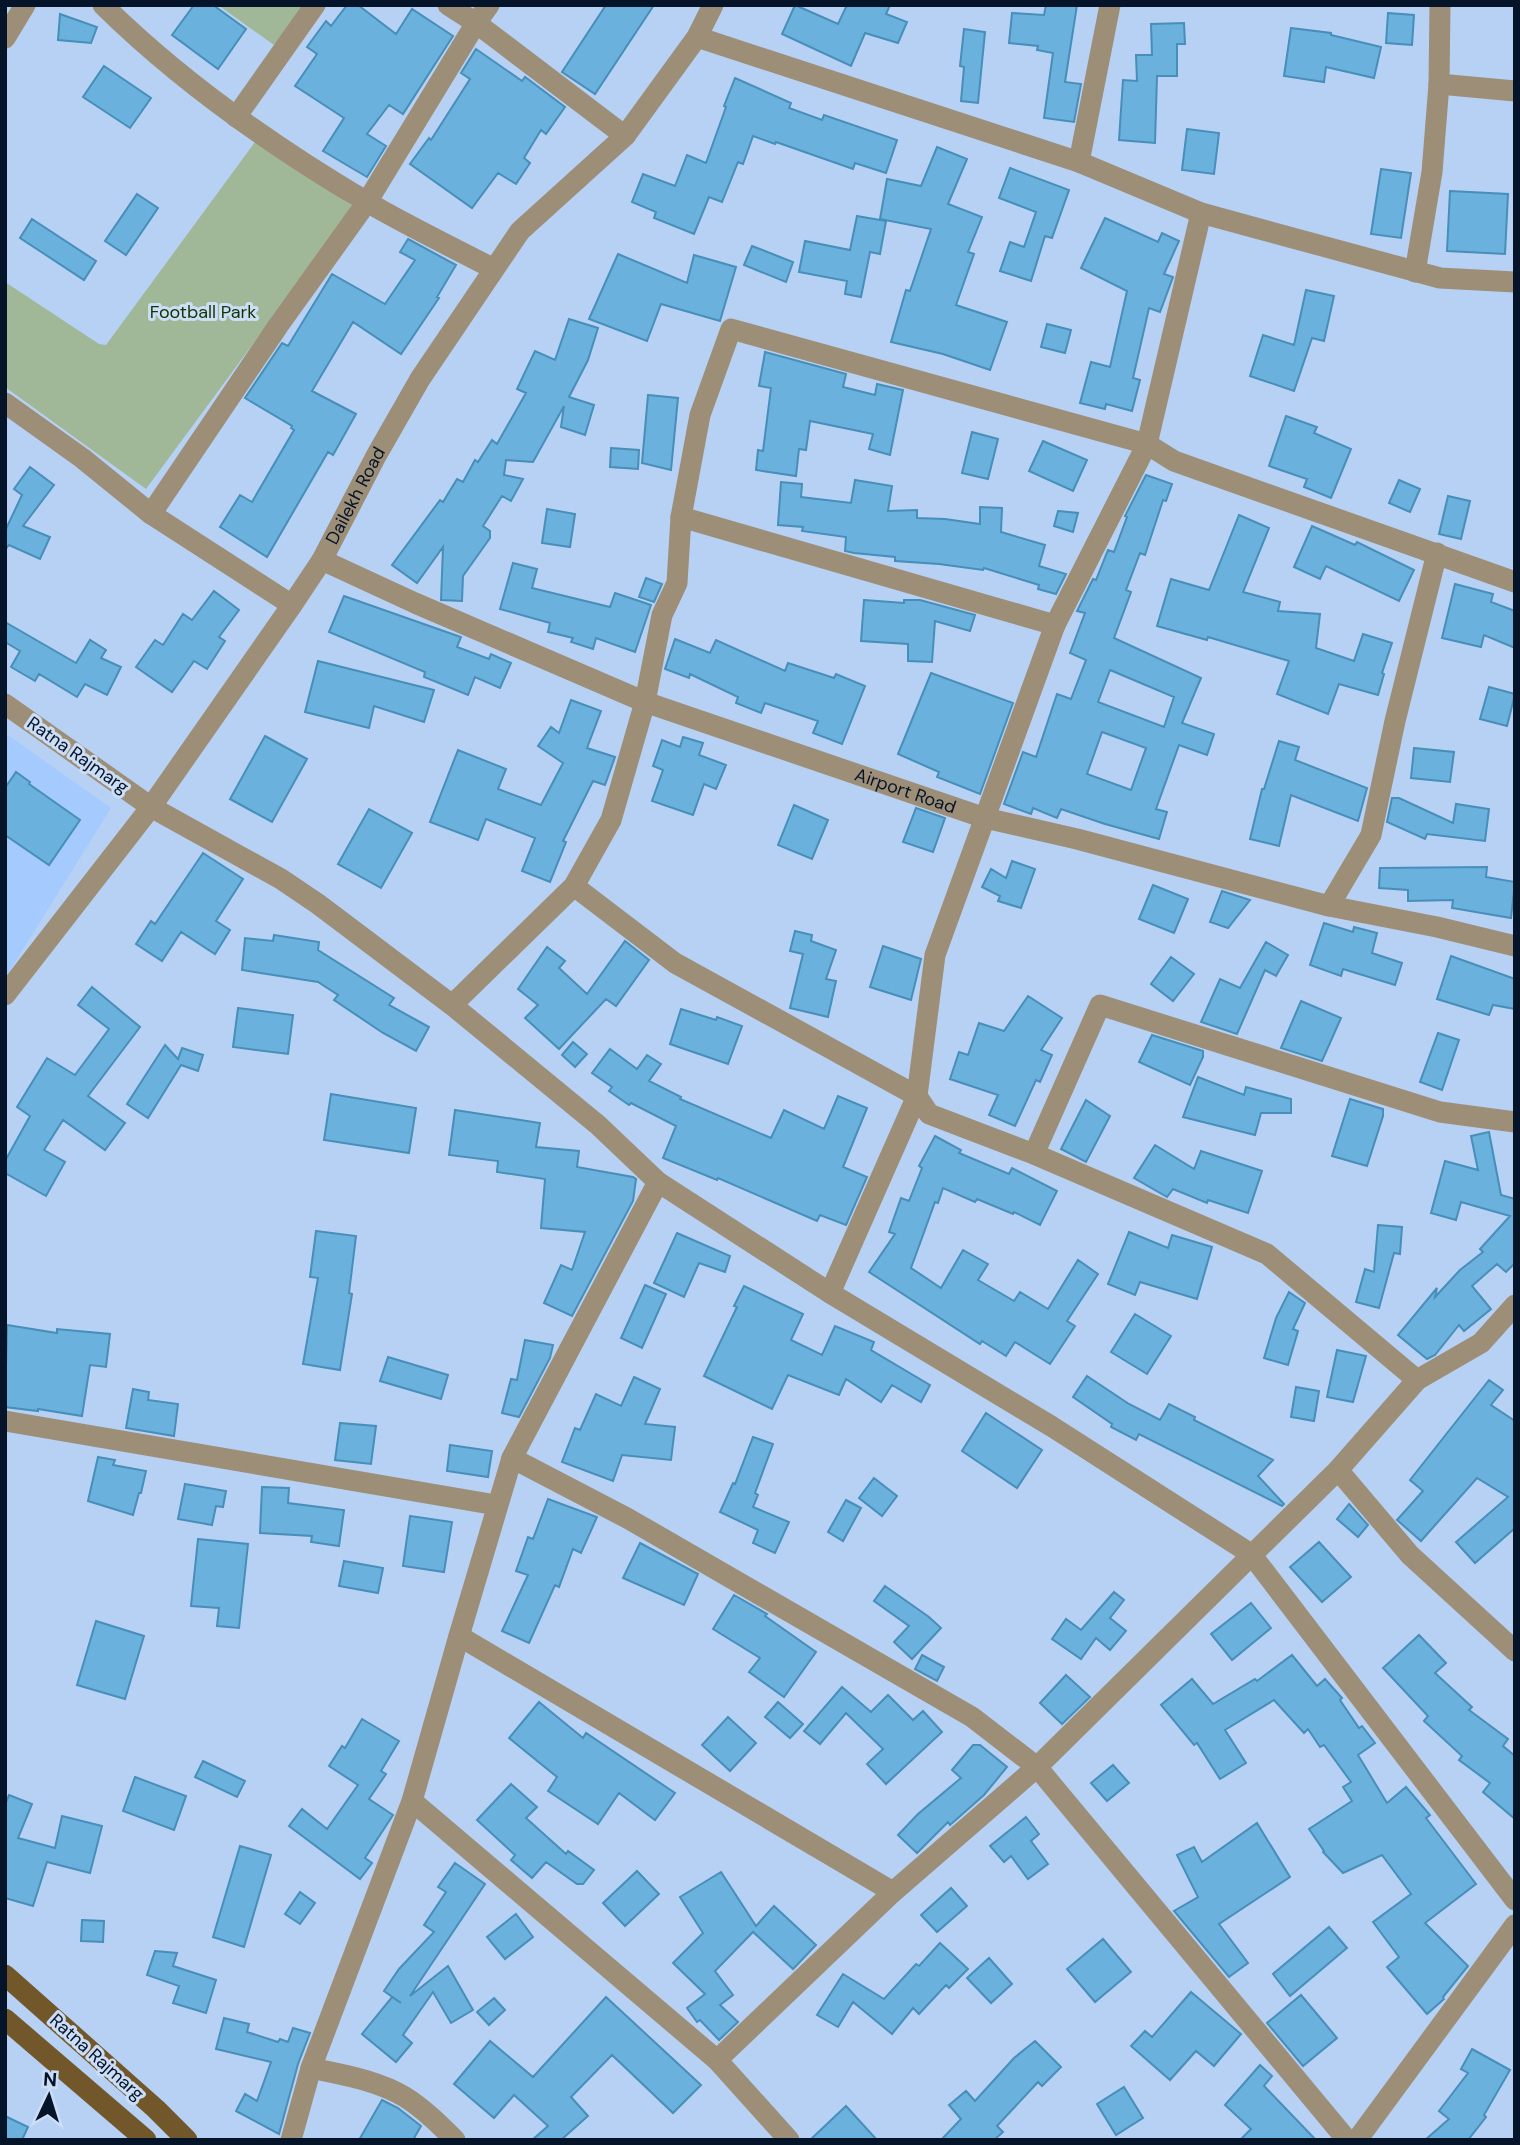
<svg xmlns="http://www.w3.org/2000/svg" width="1520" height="2145" font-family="'DM Sans',sans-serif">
<rect width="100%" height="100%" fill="#b7d1f5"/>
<path fill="#a4cafe" d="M5,733L111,808L5,978Z"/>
<path fill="#a0b897" d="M218,5H306L274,45Z
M255,142L354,207L146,489L5,387V282L99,344L106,345Z"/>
<path fill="#6ab1dd" stroke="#478eb8" stroke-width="2" fill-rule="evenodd" d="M194,5H213L246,29L218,69L172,35Z
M347,5H358L396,34L412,9L453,36L403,114L389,105L367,134L386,146L367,177L323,151L344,118L295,86L317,54L307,47L326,21L331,26Z
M606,5H654L595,94L562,72Z
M795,5L838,24L847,5H890L886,14L907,22L898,43L865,33L851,66L782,34Z
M1046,5H1077L1065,82L1081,84L1074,122L1044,118L1053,53L1037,50L1038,46L1009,43L1012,13L1044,15Z
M1388,13L1414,15L1412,45L1386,43Z
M60,14L97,27L91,43L58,40Z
M1184,23L1185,44H1177V76H1157L1155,143L1119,140L1123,80L1137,81L1136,55H1152L1151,24Z
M1291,28L1331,33V35L1381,47L1374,78L1326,67L1324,82L1284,76Z
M964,29L985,32L978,103L961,101L964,67L960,66Z
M476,49L522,81L525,77L565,107L546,134L541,130L524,158L530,163L516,184L498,173L472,208L410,164L429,138L431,140L470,79L461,73Z
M104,66L151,98L130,128L83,97Z
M735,78L791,103L789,108L822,120L824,115L897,140L886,173L855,163L853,169L776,142L775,144L753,136L743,164L738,162L722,202L709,197L694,234L654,218L656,212L632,202L643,174L675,186L687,155L706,163L726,107L724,106Z
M1187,129L1219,133L1214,174L1182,170Z
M937,147L967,159L948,204L982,217L968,252L974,254L956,305L1007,322L990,370L943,354L891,342L906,290L910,291L931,229L880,219L887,179L921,186Z
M1010,168L1069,190L1052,238L1045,236L1031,281L1000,271L1010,242L1024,247L1036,212L999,198Z
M1381,169L1411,173L1401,238L1371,234Z
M1450,191L1508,194L1505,254L1447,251Z
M137,194L158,208L126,255L105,241Z
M857,216L886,221L880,254L870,252L861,297L845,294L847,281L799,272L805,241L850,250Z
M1105,218L1158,242L1162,233L1179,241L1164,274L1173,277L1160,312L1149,308L1133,378L1140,380L1132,411L1106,404L1105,409L1080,403L1091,362L1110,367L1127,291L1081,268Z
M32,219L96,261L84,280L20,238Z
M408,239L456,265L437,297L439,298L401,354L353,322L312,391L356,414L333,455L328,452L267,557L220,527L240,495L252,502L294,430L291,428L292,426L245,398L282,343L288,346L332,274L385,304L415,260L400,252Z
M752,246L793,262L786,282L744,265Z
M618,254L687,283L694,255L736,267L720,321L661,304L647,341L589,319Z
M1306,290L1334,296L1324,341L1312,338L1294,391L1250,376L1263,335L1294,345Z
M569,319L598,328L588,360L569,397L594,405L585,435L561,427L564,406L533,462L506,460L504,475L523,479L511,501L502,496L483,526L490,531V538L463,576L462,601L441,600L443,547L417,583L392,565L440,500L443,502L457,479L463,482L475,460L478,462L492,440L497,444L526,393L517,389L535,351L555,360Z
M1047,324L1071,330L1065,353L1041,347Z
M765,352L846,374L843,387L875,395L877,384L903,390L890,455L869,449L873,434L810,421L806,450L799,449L796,476L756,470L758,450L763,451L771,388L759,386Z
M648,395L678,398L671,470L642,463Z
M1286,416L1317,427L1314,433L1351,449L1331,498L1304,487L1307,479L1269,466Z
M972,432L998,439L988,479L962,473Z
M1043,441L1087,460L1073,491L1029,471Z
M611,448L639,450L638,469L610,467Z
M30,467L54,485L23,526L50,537L40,559L9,545L5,550V531L22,495L14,489Z
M1146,475L1172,484L1166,501L1163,500L1145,555L1140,553L1126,590L1131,592L1114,638L1201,678L1182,723L1214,734L1207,755L1179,745L1156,809L1167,812L1159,839L1105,824L1061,809L1057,818L1033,808L1031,814L1004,804L1023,752L1036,757L1057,694L1071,699L1086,660L1070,653L1085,613L1077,611L1093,579L1096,580L1108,550L1114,552L1127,517L1125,516ZM1110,670L1174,697L1164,727L1098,702ZM1102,732L1146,748L1131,790L1087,774Z
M855,480L892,486L888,511L917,510V518L945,519L980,524V507L1002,508L1001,532L1045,545L1039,566L1066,574L1056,594L1038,589L1039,585L984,568L983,570L939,564L895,561V557L854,553L845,551L846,537L802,531L803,527L778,525L781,482L802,484L801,497L851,503Z
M1399,480L1420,489L1410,512L1389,503Z
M1448,496L1470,501L1461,539L1439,534Z
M547,509L575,514L570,547L542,543Z
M1058,511L1078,513L1073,532L1054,526Z
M1239,515L1269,528L1243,592L1280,602L1278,611L1320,614L1316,648L1354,661L1363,634L1392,643L1382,673L1384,674L1378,695L1339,684L1328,714L1277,694L1289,661L1208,637L1207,640L1157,626L1171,579L1209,590Z
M1312,526L1355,545L1357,542L1414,570L1399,601L1326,566L1320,579L1294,567Z
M513,563L537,569L532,588L610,607L615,593L651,605L635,652L596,638L593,649L571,642L573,638L548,632L550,623L500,609Z
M646,578L662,584L654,602L639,597Z
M1455,584L1493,594L1491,602L1515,611V648L1484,635L1481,647L1442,638Z
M214,591L239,610L219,637L225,641L207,669L194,661L172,692L136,667L155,640L163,645L183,614L192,620Z
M344,596L455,635L461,637L457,647L489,659L491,654L511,663L500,688L475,677L468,695L424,677L425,672L329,632Z
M864,600L904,603V600H920L975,615L970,631L935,621L932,662L908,661V644L861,641Z
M5,622L76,663L90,640L106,650L101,658L121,667L107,695L85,684L77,697L39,674L35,681L11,667L20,651L5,642Z
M675,639L710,653L716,640L785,671L788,663L834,678L836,674L865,686L842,744L813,733L818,721L765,703L761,713L736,703L738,697L690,674L689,678L665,669Z
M318,661L434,690L424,722L374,706L369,728L305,712Z
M931,673L1013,703L980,794L937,777L939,772L898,754Z
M1489,687L1515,694L1507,726L1480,719Z
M571,700L601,711L587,748L615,757L605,785L593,781L563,841L566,842L550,882L522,871L535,838L486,819L478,840L430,822L458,750L506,769L498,789L541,805L563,763L538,746L551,727L559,733Z
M265,736L307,759L272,822L230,799Z
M683,737L703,743L699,755L726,765L716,789L704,784L693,815L652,801L663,770L653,766L662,740L680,747Z
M1279,741L1299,747L1295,760L1367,788L1358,821L1291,795L1279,846L1250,839L1262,789H1264Z
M1414,748L1454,752L1450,782L1411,778Z
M16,772L30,782L29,784L80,820L49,865L5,835V788Z
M1392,798H1399L1453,823L1456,804L1489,809L1485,841L1427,834L1425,839L1387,822Z
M794,805L828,820L812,859L778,845Z
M916,808L945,818L933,852L903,842Z
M369,809L412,833L381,888L338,864Z
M203,853L243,879L216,921L230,930L215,954L181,932L162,961L136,944L151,921L155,924Z
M1012,861L1035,869L1021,908L998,901L1000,896L982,887L991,869L1006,878Z
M1487,867L1486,877L1515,882L1511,918L1452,908L1453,900L1408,901V890L1379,888L1380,868Z
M1153,885L1188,899L1174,933L1139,919Z
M1222,891L1250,900L1228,928L1210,922Z
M1324,923L1353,932L1354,927L1377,933L1372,953L1402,963L1395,985L1343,969L1341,976L1310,965Z
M795,931L812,935L811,941L836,950L826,979L836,981L828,1017L790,1008L803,954L790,951Z
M274,935L319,942L318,950L394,998L389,1005L429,1027L416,1051L383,1033L334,1000L338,995L318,982L242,970L245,938L273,941Z
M625,941L649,960L616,1006L606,999L559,1049L525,1018L538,1005L518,989L547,947L565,961L559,968L587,994Z
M1266,942L1288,955L1276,976L1265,970L1237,1034L1201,1022L1220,979L1240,988Z
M883,946L921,959L911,1000L870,987Z
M1451,956L1515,979V1009L1493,1005L1489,1015L1437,999Z
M1171,957L1194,974L1173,1001L1151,984Z
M92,987L140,1027L88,1096L125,1123L105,1150L63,1120L44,1150L65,1162L46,1196L5,1173V1161L30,1116L17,1107L47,1058L75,1075L109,1029L78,1005Z
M1028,996L1062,1018L1041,1050L1052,1055L1040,1082L1036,1080L1015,1126L989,1115L998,1095L950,1079L959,1052L968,1055L979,1023L1004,1031Z
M1301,1001L1341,1018L1322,1061L1281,1048Z
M238,1008L293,1015L288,1054L233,1047Z
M681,1009L716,1020L717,1017L742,1026L728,1064L670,1044Z
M1438,1033L1459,1040L1442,1090L1420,1082Z
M1152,1035L1203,1051V1057L1190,1085L1139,1062Z
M573,1042L587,1054L575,1067L562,1055Z
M165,1045L178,1059L182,1048L203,1055L198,1071L181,1065L148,1118L127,1104Z
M610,1049L637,1069L647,1055L661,1064L649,1081L681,1097L680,1099L771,1138L784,1110L824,1129L838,1096L867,1108L843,1167L867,1177L846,1225L820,1215L817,1221L718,1178L717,1180L663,1158L676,1126L631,1103L629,1105L609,1091L612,1087L592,1073Z
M1198,1077L1244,1095L1246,1087L1291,1099V1113H1261L1255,1135L1183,1117Z
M331,1094L416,1108L409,1153L324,1140Z
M1350,1099L1383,1109V1116L1367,1166L1332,1156Z
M1086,1100L1110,1116L1086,1162L1061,1149Z
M455,1110L540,1123L536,1147L579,1151L577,1167L633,1177L636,1179L633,1201L572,1316L544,1303L561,1265L572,1270L585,1232L541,1228L545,1179L497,1172L498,1161L449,1155Z
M1489,1132L1501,1195L1515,1199V1263L1506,1272L1497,1264L1472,1286L1491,1309L1464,1331L1459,1325L1435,1355L1427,1359L1398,1335L1437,1288L1435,1297L1460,1270L1483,1252L1480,1249L1510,1216L1461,1202L1456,1220L1431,1213L1445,1161L1478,1170L1471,1136Z
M935,1136L961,1150L959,1153L1009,1174L1012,1168L1057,1191L1040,1225L1014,1212L1013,1214L977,1199L975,1202L943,1188L938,1203L935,1202L911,1268L941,1288L963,1250L988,1264L978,1280L1014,1301L1020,1292L1048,1309L1078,1260L1098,1274L1067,1321L1075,1326L1050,1364L1015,1342L1006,1356L982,1341L980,1344L869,1272L895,1234L889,1232L901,1198L909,1201L922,1168L919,1166Z
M1155,1145L1194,1169L1201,1151L1262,1171L1248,1213L1208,1200L1207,1203L1173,1189L1167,1197L1134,1178Z
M1378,1225L1402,1227L1400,1254L1394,1253L1379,1308L1356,1302L1365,1269L1374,1272Z
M316,1231L356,1236L349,1293L352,1294L340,1370L303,1364L318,1278L310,1277Z
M1129,1232L1168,1248L1172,1235L1212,1247L1197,1299L1140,1282L1135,1295L1108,1284Z
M677,1233L730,1256L725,1272L699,1263L684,1297L654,1283Z
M645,1285L666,1294L642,1348L621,1338Z
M744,1286L803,1314L791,1340L822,1355L835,1326L874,1342L871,1350L930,1385L921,1402L892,1385L881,1402L846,1379L839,1395L788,1375L772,1409L704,1376L737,1307L734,1306Z
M1289,1292L1305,1303L1293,1329L1298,1331L1288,1365L1264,1358L1276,1318Z
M1135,1314L1171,1336L1147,1374L1111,1352Z
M7,1325L57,1333V1329L110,1334L106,1367L90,1365L82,1416L38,1409V1411L5,1407Z
M525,1340L553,1345L550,1358L519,1417L502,1413L511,1379L517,1380Z
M1337,1350L1366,1356L1353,1402L1327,1397Z
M388,1357L448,1375L441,1399L380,1381Z
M1087,1376L1129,1404L1160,1420L1169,1404L1195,1417L1194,1420L1273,1460L1258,1476L1284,1504L1282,1506L1139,1434L1136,1440L1111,1427L1112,1424L1073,1397Z
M634,1377L660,1389L645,1424L675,1427L671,1460L622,1455L613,1481L562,1462L575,1428L580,1430L596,1394L621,1406Z
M1489,1380L1503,1390L1491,1405L1515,1421V1528L1475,1563L1456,1542L1508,1497L1477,1478L1421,1541L1397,1520L1423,1491L1410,1480Z
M1296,1387L1319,1391L1314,1421L1291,1417Z
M133,1389L149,1392L148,1400L178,1404L174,1436L126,1428Z
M986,1413L1042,1450L1017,1488L962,1451Z
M340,1423L376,1426L371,1464L335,1460Z
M753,1437L773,1444L755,1493L758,1495L753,1507L789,1522L775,1553L753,1543L758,1530L720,1512L733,1483L735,1484Z
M450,1445L492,1451L488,1477L447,1471Z
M98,1457L115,1460L113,1465L146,1471L141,1493H139L133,1515L88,1501Z
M874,1478L897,1496L882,1516L859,1498Z
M185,1484L226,1491L223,1507L216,1506L212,1525L178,1519Z
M262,1487L289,1488L288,1503L344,1510L339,1546L311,1542L312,1536L260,1533Z
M548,1499L597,1517L581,1553L573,1549L559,1587L555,1585L529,1643L502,1631L528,1575L516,1571L528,1537L533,1539Z
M846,1500L861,1508L843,1541L828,1532Z
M1349,1504L1368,1525L1358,1537L1337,1519Z
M410,1516L452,1522L444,1572L403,1566Z
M198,1539L248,1544L239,1628L217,1626L219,1608L191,1606Z
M1319,1542L1351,1577L1322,1602L1290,1567Z
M640,1543L698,1574L684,1605L623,1578Z
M344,1561L383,1568L378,1593L339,1586Z
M885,1586L929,1617L941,1628L912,1659L894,1642L909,1626L874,1601Z
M1114,1592L1124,1600L1110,1618L1126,1631L1110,1650L1096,1638L1081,1659L1052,1639L1066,1619L1081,1630Z
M734,1595L767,1614L765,1616L816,1652L784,1697L749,1672L760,1658L713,1629Z
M1251,1603L1271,1628L1232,1660L1211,1634Z
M96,1621L144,1636L125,1699L77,1685Z
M1419,1635L1446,1663L1435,1673L1472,1707L1469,1710L1508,1739L1503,1746L1515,1756V1819L1483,1792L1490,1783L1459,1760L1462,1756L1424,1721L1428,1716L1383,1668Z
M922,1655L944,1667L937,1681L915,1669Z
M1292,1655L1317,1686L1325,1679L1342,1698L1340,1700L1359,1728L1362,1726L1375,1743L1358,1755L1387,1803L1406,1787L1430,1815L1426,1818L1476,1884L1425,1923L1468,1966L1443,1997L1444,1999L1427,2014L1387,1967L1399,1957L1373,1922L1411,1894L1382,1855L1343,1873L1323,1852L1324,1851L1309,1829L1352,1801L1343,1787L1351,1782L1324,1745L1320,1747L1308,1729L1304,1733L1274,1700L1225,1730L1246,1763L1220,1779L1197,1743L1194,1745L1161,1705L1192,1679L1213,1704L1255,1679L1257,1681Z
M1066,1675L1090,1697L1062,1724L1040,1703Z
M842,1687L871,1712L888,1695L913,1720L923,1711L942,1732L886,1784L867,1764L883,1749L846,1713L820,1744L804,1731Z
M539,1702L583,1738L586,1733L675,1793L655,1820L619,1793L598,1824L548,1791L557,1777L509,1738Z
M778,1702L803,1724L790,1738L765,1717Z
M728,1717L756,1743L730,1771L702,1745Z
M362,1719L399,1741L381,1771L386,1774L369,1799L393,1815L365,1858L372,1863L360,1879L289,1826L302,1809L327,1829L358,1785L329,1766L342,1746L345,1748Z
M973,1745H980L1007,1767L984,1795L950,1825L948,1822L917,1853L898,1835L918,1814L961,1778L952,1770Z
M203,1761L245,1781L237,1797L195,1777Z
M1113,1765L1129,1783L1107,1801L1091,1783Z
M135,1777L186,1796L174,1830L123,1811Z
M511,1784L537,1807L526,1818L566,1854L568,1851L594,1870L583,1884H577L546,1862L532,1878L511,1860L515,1855L477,1820Z
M9,1795L32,1804L18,1838L55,1848L62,1816L102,1826L90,1873L47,1862L33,1906L5,1898V1805Z
M1026,1817L1039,1834L1031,1841L1048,1864L1028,1879L1011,1856L1004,1862L990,1846Z
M1257,1823L1290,1877L1219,1924L1248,1963L1229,1977L1174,1911L1198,1897L1177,1855L1194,1847L1202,1862Z
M240,1846L271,1855L244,1947L213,1937Z
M455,1863L485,1884L410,1996L448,1966L473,2010L451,2023L433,1992L403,2035L412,2043L396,2062L362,2034L392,1997L401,2003L384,1991L399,1969L434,1932L424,1925L446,1892L438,1887Z
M637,1871L659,1894L625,1926L603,1903Z
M721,1872L756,1926L774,1906L816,1945L793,1969L753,1932L715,1971L733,1995L720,2005L738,2022L719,2040L700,2020L697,2022L687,2008L705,1994L673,1963L703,1933L680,1897Z
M951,1888L967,1906L937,1932L921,1915Z
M300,1892L315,1903L300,1924L285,1914Z
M516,1914L533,1937L505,1959L487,1937Z
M82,1920L104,1921L103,1942L81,1941Z
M1329,1927L1347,1948L1290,1996L1273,1974Z
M1103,1939L1131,1972L1095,2002L1067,1969Z
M940,1943L968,1969L949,1988L946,1985L919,2014L913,2008L892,2034L853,2002L838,2027L817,2015L843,1974L884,1999L916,1964L919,1966Z
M155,1951L177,1953L173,1966L216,1980L206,2013L173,2003L179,1986L147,1975Z
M989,1958L1012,1984L991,2003L967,1978Z
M1191,1992L1241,2034L1214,2066L1196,2051L1170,2080L1131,2046L1145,2031L1152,2037Z
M1301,1995L1337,2038L1303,2066L1267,2023Z
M606,1997L701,2085L673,2113L612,2055L571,2097L588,2116L561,2140H532L548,2126L514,2095L494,2118L454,2084L490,2041L533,2077Z
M494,1998L505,2010L489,2025L477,2012Z
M224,2018L249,2024L247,2032L278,2042L280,2039L288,2042L293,2028L310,2033L298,2064L279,2134L236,2111L245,2094L257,2101L271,2062L216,2049Z
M1035,2041L1061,2067L1042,2086L1038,2082L997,2126L1003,2132L994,2140H941L961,2119L949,2105L966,2091L975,2101L1014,2058Z
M1472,2049L1510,2070L1484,2115L1486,2117L1468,2140H1425L1449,2119L1439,2111L1468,2073L1461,2069Z
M1260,2065L1272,2076L1264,2086L1316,2140H1240L1251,2129L1225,2105Z
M1124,2087L1143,2118L1116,2135L1097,2104Z
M382,2100L398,2108L421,2126L413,2140H359Z
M846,2106L877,2140H810Z
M5,2116L28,2127L22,2140H5Z"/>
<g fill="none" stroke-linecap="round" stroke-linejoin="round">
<g stroke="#9d8e77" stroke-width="21">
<path d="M103,5C180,81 274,147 367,202C408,226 452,247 494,269"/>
<path d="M448,5L476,23L625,136"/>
<path d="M697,37L1079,162L1201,213L1440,278L1515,282"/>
<path d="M5,38L25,5"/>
<path d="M1439,84L1515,91"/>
<path d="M236,117L315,5"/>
<path d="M1079,162L1110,5"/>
<path d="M1415,272L1432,172L1439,84L1440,5"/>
<path d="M5,403L82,458L151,514L292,605"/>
<path d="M151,514L278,326L367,202L476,23L489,5"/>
<path d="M681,517L1055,625"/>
<path id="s1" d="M322,560L415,603L645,702L985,818L1077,839L1329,906L1437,927L1515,946"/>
<path d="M5,704L151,807L281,879L318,904L452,1005L598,1125L658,1182L830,1293L1051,1426L1251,1554L1515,1900"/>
<path d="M574,886L675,963L917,1096L929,1114L1034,1154L1267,1254L1417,1380"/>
<path d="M1329,906L1371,835L1395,721L1437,553"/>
<path id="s2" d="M5,995L151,807L292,605L322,560L376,456L420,379L520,231L625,136L697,37L713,5"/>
<path d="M452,1005L574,886L611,820L645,702L662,615L677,583L681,517L700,415L731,329L1147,444L1174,461L1515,582"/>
<path d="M1034,1154L1100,1005L1440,1112L1515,1122"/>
<path d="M830,1293L917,1096L935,955L1055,625L1147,444L1201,213"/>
<path d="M5,1421L496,1505"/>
<path d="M512,1458L627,1518L972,1717L1037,1767L1347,2140"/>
<path d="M1338,1470L1410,1555L1515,1651"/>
<path d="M459,1636L893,1892"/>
<path d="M412,1801L717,2060L789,2140"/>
<path d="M717,2060L893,1892L1037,1767L1338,1470L1417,1380L1481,1343L1515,1305"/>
<path d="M311,2068C343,2075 377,2080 405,2097C424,2109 440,2125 455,2140"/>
<path d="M291,2140L311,2068L412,1801L459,1636L512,1458L658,1182"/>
<path d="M1357,2140L1515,1925"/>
</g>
<path stroke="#72572b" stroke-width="21" d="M5,1975L156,2109L187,2140
M5,2019L146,2140"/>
</g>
<g text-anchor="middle" stroke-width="6" stroke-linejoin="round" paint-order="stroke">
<g font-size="18" fill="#113400" stroke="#ccddf6">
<text x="203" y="318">Football Park</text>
</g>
<g font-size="18" fill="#061429" stroke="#ccddf6">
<text dy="6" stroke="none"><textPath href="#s2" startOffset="611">Dailekh Road</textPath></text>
<text transform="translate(78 755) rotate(35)" y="6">Ratna Rajmarg</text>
<text dy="6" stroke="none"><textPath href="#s1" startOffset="628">Airport Road</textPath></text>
<text transform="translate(97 2057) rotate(42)" y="6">Ratna Rajmarg</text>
</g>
</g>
<rect width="1520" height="2145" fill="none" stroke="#061429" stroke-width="14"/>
<g transform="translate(49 2096) rotate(4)" stroke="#ccddf6" stroke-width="5" paint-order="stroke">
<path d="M0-5L12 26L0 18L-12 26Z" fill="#061429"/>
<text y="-10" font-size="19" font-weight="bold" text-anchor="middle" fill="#061429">N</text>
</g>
</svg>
